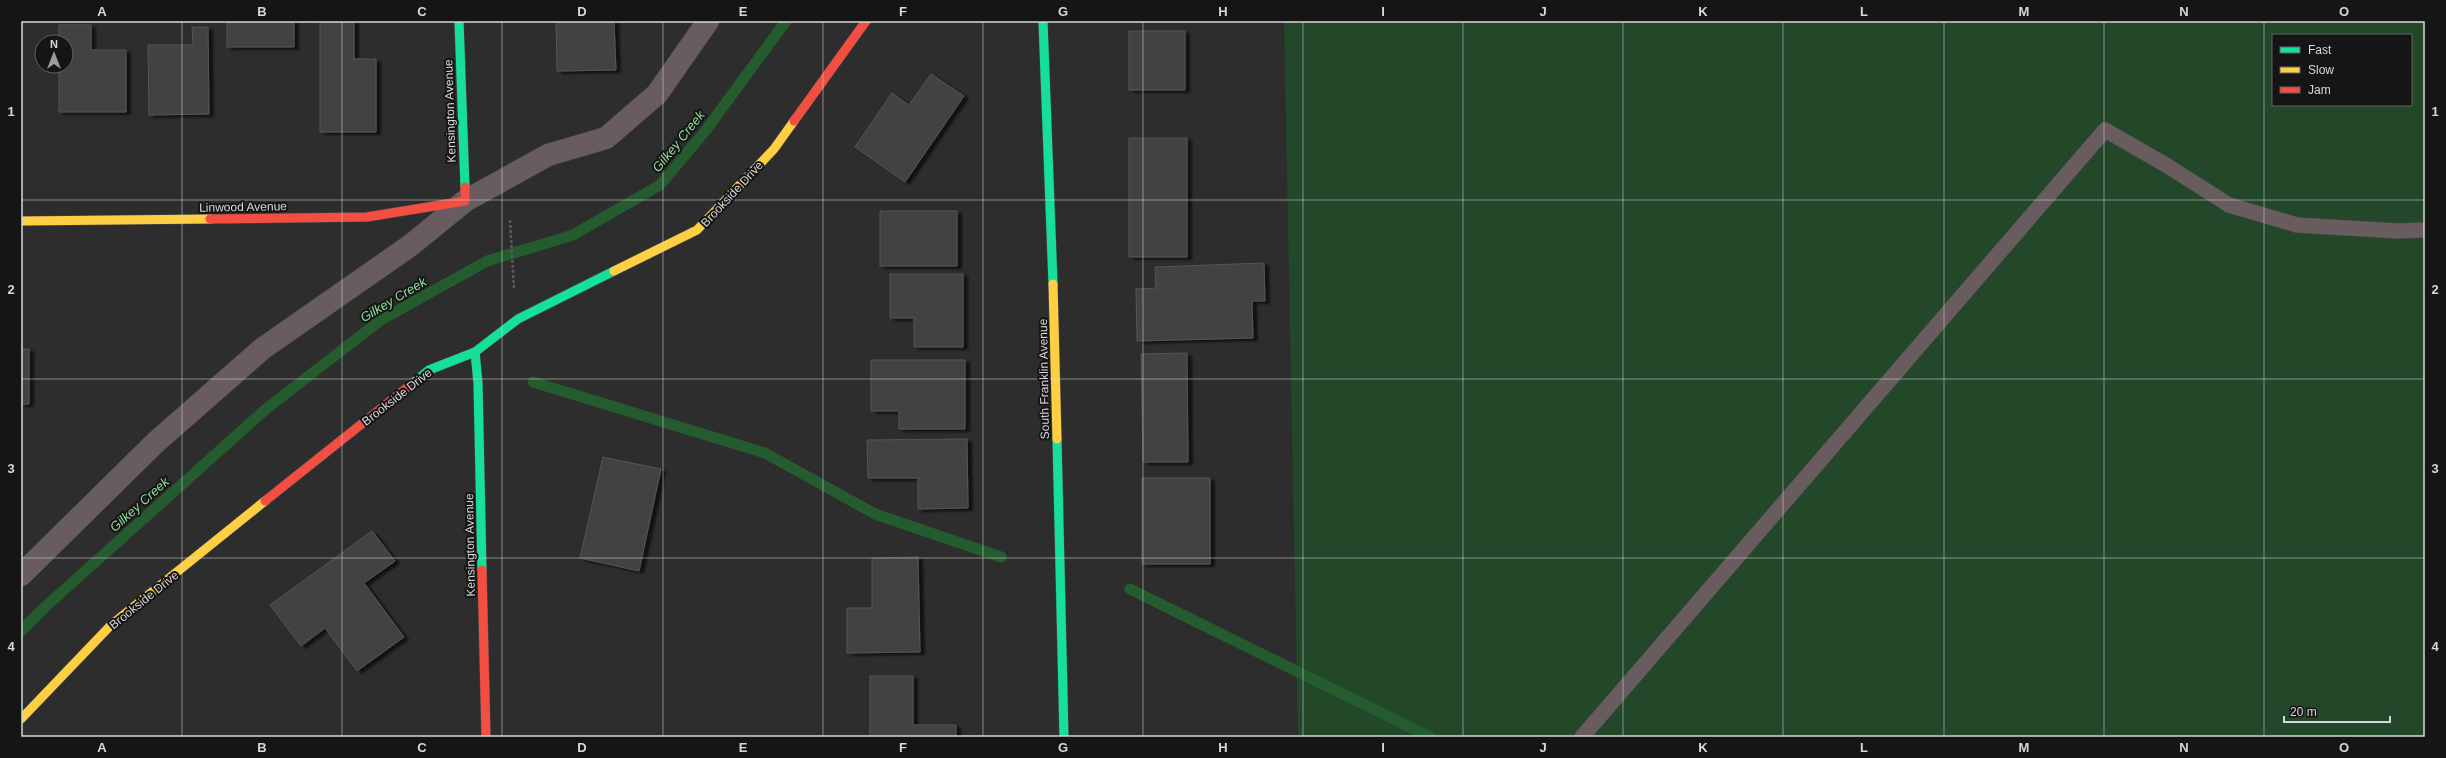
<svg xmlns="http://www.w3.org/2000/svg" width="2446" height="758" font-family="Arial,sans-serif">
<defs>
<filter id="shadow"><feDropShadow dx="4.5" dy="2.5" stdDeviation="1" flood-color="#0009"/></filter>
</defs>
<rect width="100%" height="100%" fill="#2d2d2d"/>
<path fill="#224729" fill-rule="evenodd" d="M1284,21H2425V737H1298ZM2273,35H2411V105H2273Z"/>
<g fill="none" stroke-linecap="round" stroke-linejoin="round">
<path stroke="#245b2f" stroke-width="11" d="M533,382L765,453L875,514L1001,557
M1130,589L1430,737
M21,631L45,607L266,409L381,320L487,261L573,235L660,185L706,130L786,21"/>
</g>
<path fill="#434242" stroke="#565455" filter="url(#shadow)" d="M227,21H294V47H227Z
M320,21H354V59H376V132H320Z
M556,21H614L616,70L557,71Z
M59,25H91V50H126V112H59V66H66V42H59Z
M192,27H208L209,114L149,115L148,45H193Z
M1129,31H1185V90H1129Z
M931,74L964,96L905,182L855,147L892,93L909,105Z
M1129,138H1187V257H1129Z
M880,211H957V266H880Z
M1264,263L1265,301H1252L1253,338L1137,341L1136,289L1156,288L1155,267Z
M890,274H963V347H914V318H890Z
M21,349H29V404H21Z
M1187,353L1188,462H1143L1141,354Z
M871,360H965V429H899V411H871Z
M967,439L968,508L918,509V478H868L867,440Z
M603,457L661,469L639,571L580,558Z
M1142,478H1210V564H1142Z
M372,531L395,561L364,583L404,637L357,671L325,628L301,646L270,605Z
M918,557L920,652L847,653V608H872V558Z
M870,676H913V725H956V737H870Z"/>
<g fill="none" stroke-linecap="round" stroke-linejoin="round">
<g stroke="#494848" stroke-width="16">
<path id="lane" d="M1582,737L2105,130L2166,165L2229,205L2297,225L2398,231L2425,230"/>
</g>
<g stroke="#494848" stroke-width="23">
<path id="street" d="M21,575L155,443L262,349L411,245L465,201L548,155L606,138L657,94L708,21"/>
</g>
<g stroke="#494848" stroke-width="10">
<path id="fast" d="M459,21L465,187
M1043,21L1053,284
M475,352L478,383L482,570
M413,383L429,370L475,352L518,319L614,271
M1057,439L1064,737"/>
</g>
<g stroke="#494848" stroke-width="10">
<path id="slow" d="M21,221L210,219
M614,271L697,230L774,149L794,121
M1053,284L1057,439
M21,719L111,625L265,501"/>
</g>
<g stroke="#494848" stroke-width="10">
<path id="jam" d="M794,121L866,21
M210,219L367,217L465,201V187
M265,501L413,383
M482,570L486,737"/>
</g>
<path stroke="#62585b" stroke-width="2.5" stroke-dasharray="3 2" stroke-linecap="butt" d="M510,220L514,289"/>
<use href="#lane" stroke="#695c5f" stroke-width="15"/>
<use href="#street" stroke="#695c5f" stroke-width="22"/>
<use href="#fast" stroke="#16e098" stroke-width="9"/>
<use href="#slow" stroke="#ffcf43" stroke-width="9"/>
<use href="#jam" stroke="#f24e42" stroke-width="9"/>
</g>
<path fill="none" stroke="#d9d7d8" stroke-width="1" stroke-opacity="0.55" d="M182,21V737M342,21V737M502,21V737M663,21V737M823,21V737M983,21V737M1143,21V737M1303,21V737M1463,21V737M1623,21V737M1783,21V737M1944,21V737M2104,21V737M2264,21V737M21,200H2425M21,379H2425M21,558H2425"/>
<g text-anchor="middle" stroke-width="4" stroke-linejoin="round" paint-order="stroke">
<g font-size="12" fill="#d9d7d8" stroke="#161515">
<text transform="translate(450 111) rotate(-92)" y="4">Kensington Avenue</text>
<text transform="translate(732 194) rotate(-47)" y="4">Brookside Drive</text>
<text transform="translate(243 207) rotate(-1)" y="4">Linwood Avenue</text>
<text transform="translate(1044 379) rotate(-91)" y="4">South Franklin Avenue</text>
<text transform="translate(397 397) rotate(-38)" y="4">Brookside Drive</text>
<text transform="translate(470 545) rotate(-91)" y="4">Kensington Avenue</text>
<text transform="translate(144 600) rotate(-39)" y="4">Brookside Drive</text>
</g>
<g font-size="13" font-style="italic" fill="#8ee29a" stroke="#161515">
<text transform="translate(678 141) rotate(-51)" y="5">Gilkey Creek</text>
<text transform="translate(393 299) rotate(-31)" y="5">Gilkey Creek</text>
<text transform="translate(139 504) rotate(-42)" y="5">Gilkey Creek</text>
</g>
</g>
<rect width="2446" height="758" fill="none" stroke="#161515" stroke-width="44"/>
<rect x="2272" y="34" width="140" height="72" fill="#161515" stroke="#646363"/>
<rect x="2280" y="47" width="20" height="6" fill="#16e098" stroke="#646363"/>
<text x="2308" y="54" font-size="12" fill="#d9d7d8">Fast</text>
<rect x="2280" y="67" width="20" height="6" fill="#ffcf43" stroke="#646363"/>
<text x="2308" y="74" font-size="12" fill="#d9d7d8">Slow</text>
<rect x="2280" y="87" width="20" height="6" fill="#f24e42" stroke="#646363"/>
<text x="2308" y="94" font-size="12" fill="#d9d7d8">Jam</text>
<g transform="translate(54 54)"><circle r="19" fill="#161515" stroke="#646363"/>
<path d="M0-3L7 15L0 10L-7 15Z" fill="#9d9c9c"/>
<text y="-6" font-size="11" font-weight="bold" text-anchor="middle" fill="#d9d7d8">N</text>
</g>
<path d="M2284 716v6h106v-6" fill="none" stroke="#d9d7d8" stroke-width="2"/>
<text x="2290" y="716" font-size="12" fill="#d9d7d8" stroke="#161515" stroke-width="3" paint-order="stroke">20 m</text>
<rect x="22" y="22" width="2402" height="714" fill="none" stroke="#d9d7d8" stroke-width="1.5"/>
<g font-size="13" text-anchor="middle" font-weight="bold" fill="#d9d7d8">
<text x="102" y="16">A</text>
<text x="262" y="16">B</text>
<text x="422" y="16">C</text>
<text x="582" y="16">D</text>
<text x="743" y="16">E</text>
<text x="903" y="16">F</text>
<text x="1063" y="16">G</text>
<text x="1223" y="16">H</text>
<text x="1383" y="16">I</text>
<text x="1543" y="16">J</text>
<text x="1703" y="16">K</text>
<text x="1864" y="16">L</text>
<text x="2024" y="16">M</text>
<text x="2184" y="16">N</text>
<text x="2344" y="16">O</text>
<text x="11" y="116">1</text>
<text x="2435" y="116">1</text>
<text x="11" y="294">2</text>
<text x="2435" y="294">2</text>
<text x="11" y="473">3</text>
<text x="2435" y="473">3</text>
<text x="11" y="651">4</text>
<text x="2435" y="651">4</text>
<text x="102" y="752">A</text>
<text x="262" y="752">B</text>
<text x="422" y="752">C</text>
<text x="582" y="752">D</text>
<text x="743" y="752">E</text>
<text x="903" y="752">F</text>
<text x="1063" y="752">G</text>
<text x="1223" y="752">H</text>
<text x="1383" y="752">I</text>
<text x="1543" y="752">J</text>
<text x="1703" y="752">K</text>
<text x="1864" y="752">L</text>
<text x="2024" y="752">M</text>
<text x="2184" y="752">N</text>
<text x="2344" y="752">O</text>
</g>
</svg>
